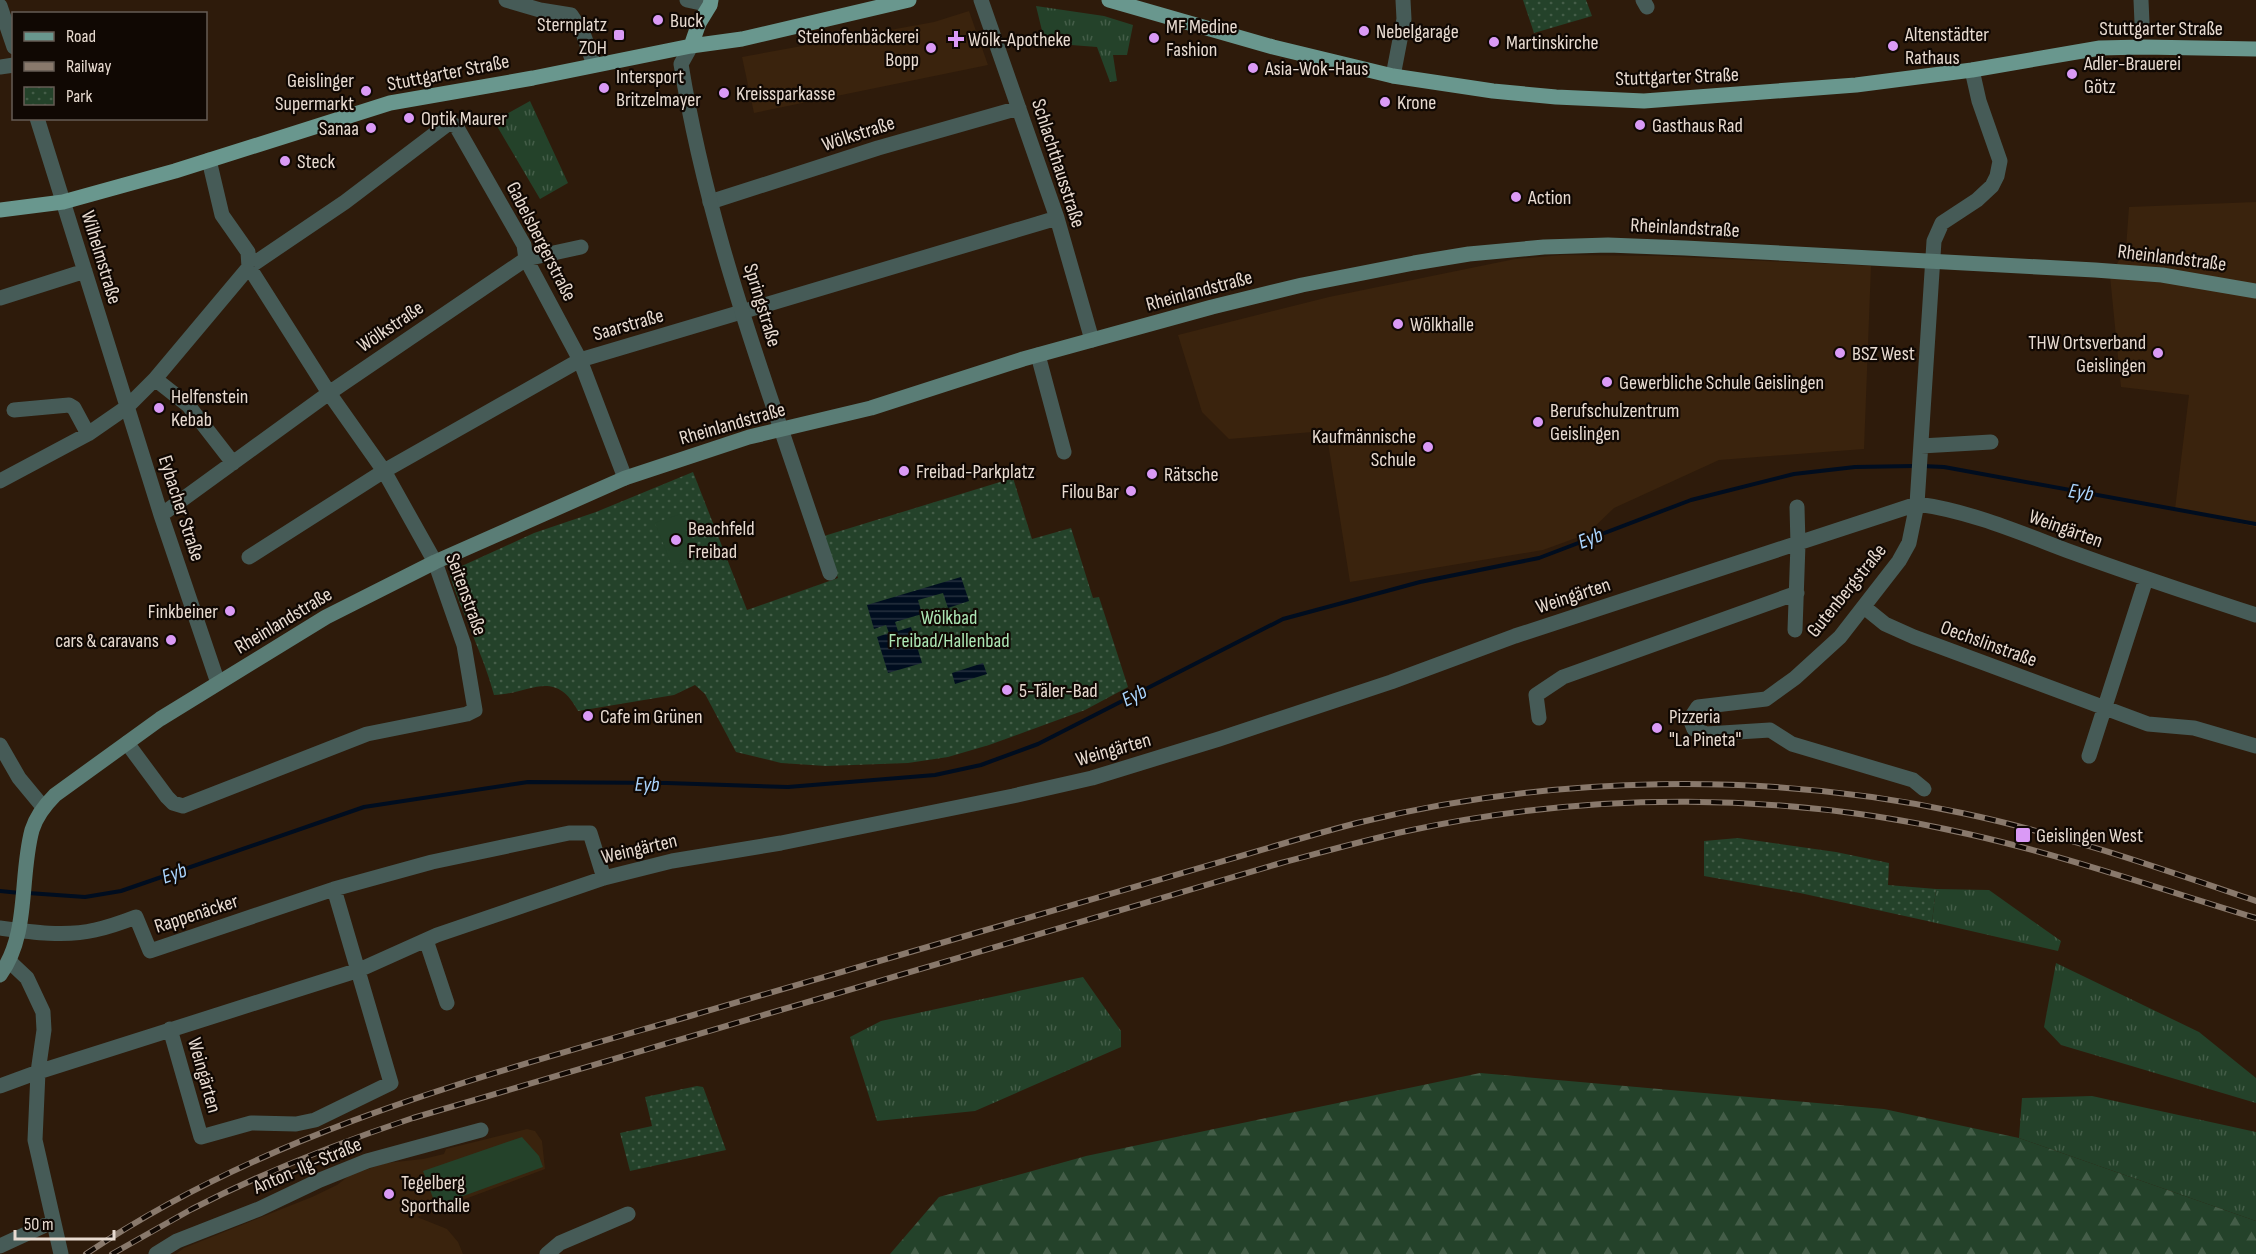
<svg xmlns="http://www.w3.org/2000/svg" width="2256" height="1254" font-family="'Sofia Sans Condensed',sans-serif">
<defs>
<pattern id="grass-tufts" width="24" height="20" patternUnits="userSpaceOnUse" patternTransform="scale(1.5)"><rect width="24" height="20" fill="#24422a"/><path d="M3 7l-1-3M5 7V3M7 7l1-3M15 17l-1-3M17 17v-4M19 17l1-3" fill="none" stroke="#445d48"/></pattern>
<pattern id="forest-firs" width="22" height="20" patternUnits="userSpaceOnUse" patternTransform="scale(1.5)"><rect width="22" height="20" fill="#24422a"/><path d="M5 1l3.5 6h-7zM16 11l3.5 6h-7z" fill="#445d48"/></pattern>
<pattern id="park-dots" width="8" height="8" patternUnits="userSpaceOnUse" patternTransform="scale(1.5)"><rect width="8" height="8" fill="#24422a"/><path d="M2 2h.1M6 6h.1" fill="none" stroke="#445d48" stroke-width="1.8" stroke-linecap="round"/></pattern>
<pattern id="water-rules" width="6" height="5" patternUnits="userSpaceOnUse" patternTransform="scale(1.5)"><rect width="6" height="5" fill="#000d1f"/><path d="M0 2.5h6" fill="none" stroke="#25303e"/></pattern>
</defs>
<rect width="100%" height="100%" fill="#2e1b0b"/>
<path fill="#3a230d" d="M969,11L988,65L754,113L742,57L934,22Z
M2256,202V527L2175,509L2189,395L2121,387L2110,276L2126,248L2129,207Z
M1562,255L1661,256L1871,266L1864,449L1719,460L1614,508L1587,534L1543,550L1350,582L1327,436L1313,432L1229,439L1202,412L1178,335L1329,297L1515,259Z
M527,1129L535,1131L542,1141L545,1169L417,1217L447,1229L458,1242L463,1254H176L184,1248L312,1197L337,1185L350,1175L386,1163L423,1159L444,1154L446,1149Z"/>
<path fill="url(#grass-tufts)" d="M1036,6L1104,16L1133,25L1127,55H1113L1117,81L1110,82L1097,47L1045,43Z
M530,101L568,183L540,199L494,121Z
M1936,889L1989,890L2061,941L2058,951L1932,922Z
M2056,963L2199,1032L2256,1078V1103L2061,1045L2044,1027Z
M1083,977L1121,1031V1047L975,1111L877,1121L850,1037L881,1021Z
M2092,1096L2256,1132V1221L2019,1138L2022,1098Z"/>
<path fill="url(#forest-firs)" d="M1480,1073L1884,1109L2019,1138L2256,1221V1254H890L939,1197L1086,1156Z"/>
<path fill="url(#park-dots)" d="M1523,0H1586L1592,16L1534,33Z
M693,472L747,610L838,578L824,536L1013,478L1032,539L1071,528L1093,598L1099,597L1128,687L1085,710L989,745L948,757L908,763L826,766L781,763L736,752L705,694L695,685L674,695L578,711C555,667 530,694 494,695C483,654 463,616 450,576L453,570L534,533L596,512Z
M1738,838L1836,852L1889,863L1888,885L1936,889L1932,922L1800,893L1704,876V841Z
M697,1086L703,1087L705,1092L726,1150L630,1171L620,1133L652,1126L645,1097Z"/>
<path fill="#24422a" d="M680,514L697,556L672,566L655,523Z
M522,1137L539,1156L543,1167L436,1206L423,1171Z"/>
<path fill="url(#water-rules)" d="M961,577L969,601L948,608L943,593L918,600L922,614L895,622L898,631L911,627L922,663L888,673L877,637L889,633L886,625L874,629L867,605Z
M983,663L987,674L955,684L952,673Z"/>
<g fill="none" stroke-linecap="round" stroke-linejoin="round">
<path stroke="#000d1f" stroke-width="4" d="M1922,466L1944,467L2256,524
M0,891L20,893
M28,893L85,897L121,891L364,807L528,782L667,783L788,787L935,775L981,765L1038,744L1283,619L1420,582L1539,558L1691,500L1794,474L1855,467L1914,466"/>
<path stroke="#465b57" stroke-width="15" d="M506,0L540,10L571,15L583,33L594,65
M687,0L710,5
M981,0L1057,218L1092,340
M1643,0L1647,7
M2141,0L2142,23
M0,6L14,47
M0,67L14,65
M1393,76L1404,19L1403,0
M37,118L161,515L218,683
M710,202L878,148L1019,108
M0,298L85,271
M1038,355L1064,452
M155,379L188,405L233,463
M14,410L69,405L74,408L88,434
M781,429L830,573
M1921,446L1991,442
M0,481L88,434L127,407L155,379L249,267L345,202L449,123L456,126L524,245L526,259L580,360L625,478
M161,515L329,393L526,259L581,247
M249,557L384,471L580,360L1057,218
M1864,607L1885,624L1914,637L2148,724L2194,728L2256,746
M1795,630L1798,544L1797,507
M1539,718L1536,695L1563,677L1797,593
M127,743L167,797L173,803L183,806L367,734L467,714L475,710L464,645L435,562L384,471L329,393L249,267L248,252L222,215L209,160
M0,745L19,778L43,807
M2089,756L2146,579
M1924,789L1913,780L1792,744L1770,730L1706,734L1694,729L1690,719L1698,707L1766,699L1795,678L1840,637L1899,561L1909,543L1917,504L1934,241L1942,223L1977,200L1992,186L1997,176L2000,161L1979,101L1972,70
M0,928C30,932 66,937 95,930C109,927 123,922 136,917L150,951L334,889L432,862L569,833H590L604,878
M426,940L447,1003
M10,962L27,978L43,1012L44,1030L38,1072L35,1140L61,1254
M170,1029L201,1137L251,1123L296,1124L315,1120L391,1083L334,889
M0,1086L38,1072L359,970L437,935L604,878L672,861L781,843L1013,796L1092,778L1219,739L1391,682L1515,636L1917,504C1971,511 2023,534 2074,553C2134,575 2195,595 2256,615
M0,1246L52,1222
M156,1254L177,1241L259,1209L320,1180L367,1161L481,1130
M547,1254L560,1243L628,1214"/>
<path stroke="#465b57" stroke-width="15" d="M691,46L681,64C701,189 740,310 781,429"/>
<path stroke="#5a7d76" stroke-width="15" d="M0,975C30,933 19,879 32,830C36,817 45,805 55,795L160,719L326,617L435,562L625,478L749,437L871,408L1023,359L1212,307L1302,285L1414,263L1469,254L1544,247L1608,245L1685,248L2095,270L2162,275L2256,291"/>
<path stroke="#69978e" stroke-width="15" d="M1109,0L1273,47L1393,76L1493,91L1556,97L1644,101L1856,85L1972,70L2100,48L2143,47L2256,49
M691,46L699,23L710,5L711,0
M0,210L63,202L175,171L390,103L533,78L691,46L742,39L909,0"/>
<g stroke="#89796c" stroke-width="6">
<path id="rail" d="M86,1254C268,1131 482,1076 690,1016C885,959 1080,903 1275,846C1302,838 1330,830 1357,823C1550,775 1768,771 1962,813C2062,834 2159,868 2256,901
M112,1254C139,1239 165,1224 192,1209C262,1173 338,1143 413,1118L1281,863C1323,852 1365,840 1407,831C1590,791 1785,792 1968,834C2066,856 2160,889 2256,918"/>
</g>
<use href="#rail" stroke="#100803" stroke-width="4" stroke-dasharray="11" stroke-linecap="butt"/>
</g>
<g fill="#da9af6" stroke="#100803" stroke-width="2">
<circle cx="658" cy="20" r="6"/>
<circle cx="1364" cy="31" r="6"/>
<rect x="613" y="29" width="12" height="12" rx="3"/>
<circle cx="1154" cy="38" r="6"/>
<path d="M953 30h6v6h6v6h-6v6h-6v-6h-6v-6h6z"/>
<circle cx="1494" cy="42" r="6"/>
<circle cx="1893" cy="46" r="6"/>
<circle cx="931" cy="48" r="6"/>
<circle cx="1253" cy="68" r="6"/>
<circle cx="2072" cy="74" r="6"/>
<circle cx="604" cy="88" r="6"/>
<circle cx="366" cy="91" r="6"/>
<circle cx="724" cy="93" r="6"/>
<circle cx="1385" cy="102" r="6"/>
<circle cx="409" cy="118" r="6"/>
<circle cx="1640" cy="125" r="6"/>
<circle cx="371" cy="128" r="6"/>
<circle cx="285" cy="161" r="6"/>
<circle cx="1516" cy="197" r="6"/>
<circle cx="1398" cy="324" r="6"/>
<circle cx="1840" cy="353" r="6"/>
<circle cx="2158" cy="353" r="6"/>
<circle cx="1607" cy="382" r="6"/>
<circle cx="159" cy="408" r="6"/>
<circle cx="1538" cy="422" r="6"/>
<circle cx="1428" cy="447" r="6"/>
<circle cx="904" cy="471" r="6"/>
<circle cx="1152" cy="474" r="6"/>
<circle cx="1131" cy="491" r="6"/>
<circle cx="676" cy="540" r="6"/>
<circle cx="230" cy="611" r="6"/>
<circle cx="171" cy="640" r="6"/>
<circle cx="1007" cy="690" r="6"/>
<circle cx="588" cy="716" r="6"/>
<circle cx="1657" cy="728" r="6"/>
<rect x="2015" y="827" width="16" height="16" rx="3"/>
<circle cx="389" cy="1194" r="6"/>
</g>
<g text-anchor="middle" stroke-width="4.5" stroke-linejoin="round" paint-order="stroke">
<g font-size="20" fill="#e8dbd1" stroke="#100803" text-anchor="start">
<text x="670" y="27">Buck</text>
<text x="607" y="31" text-anchor="end">Sternplatz<tspan x="607" dy="23">ZOH</tspan></text>
<text x="1166" y="33">MF Medine<tspan x="1166" dy="23">Fashion</tspan></text>
<text x="1376" y="38">Nebelgarage</text>
<text x="1905" y="41">Altenstädter<tspan x="1905" dy="23">Rathaus</tspan></text>
<text x="919" y="43" text-anchor="end">Steinofenbäckerei<tspan x="919" dy="23">Bopp</tspan></text>
<text x="968" y="46">Wölk-Apotheke</text>
<text x="1506" y="49">Martinskirche</text>
<text x="2084" y="70">Adler-Brauerei<tspan x="2084" dy="23">Götz</tspan></text>
<text x="1265" y="75">Asia-Wok-Haus</text>
<text x="616" y="83">Intersport<tspan x="616" dy="23">Britzelmayer</tspan></text>
<text x="354" y="87" text-anchor="end">Geislinger<tspan x="354" dy="23">Supermarkt</tspan></text>
<text x="736" y="100">Kreissparkasse</text>
<text x="1397" y="109">Krone</text>
<text x="421" y="125">Optik Maurer</text>
<text x="1652" y="132">Gasthaus Rad</text>
<text x="359" y="135" text-anchor="end">Sanaa</text>
<text x="297" y="168">Steck</text>
<text x="1528" y="204">Action</text>
<text x="1410" y="331">Wölkhalle</text>
<text x="2146" y="349" text-anchor="end">THW Ortsverband<tspan x="2146" dy="23">Geislingen</tspan></text>
<text x="1852" y="360">BSZ West</text>
<text x="1619" y="389">Gewerbliche Schule Geislingen</text>
<text x="171" y="403">Helfenstein<tspan x="171" dy="23">Kebab</tspan></text>
<text x="1550" y="417">Berufschulzentrum<tspan x="1550" dy="23">Geislingen</tspan></text>
<text x="1416" y="443" text-anchor="end">Kaufmännische<tspan x="1416" dy="23">Schule</tspan></text>
<text x="916" y="478">Freibad-Parkplatz</text>
<text x="1164" y="481">Rätsche</text>
<text x="1119" y="498" text-anchor="end">Filou Bar</text>
<text x="688" y="535">Beachfeld<tspan x="688" dy="23">Freibad</tspan></text>
<text x="218" y="618" text-anchor="end">Finkbeiner</text>
<text x="159" y="647" text-anchor="end">cars &amp; caravans</text>
<text x="1019" y="697">5-Täler-Bad</text>
<text x="600" y="723">Cafe im Grünen</text>
<text x="1669" y="723">Pizzeria<tspan x="1669" dy="23">"La Pineta"</tspan></text>
<text x="2036" y="842">Geislingen West</text>
<text x="401" y="1189">Tegelberg<tspan x="401" dy="23">Sporthalle</tspan></text>
</g>
<g font-size="20" fill="#e8dbd1" stroke="#100803">
<text x="2161" y="35">Stuttgarter Straße</text>
<text transform="translate(448 72) rotate(-11)" y="7">Stuttgarter Straße</text>
<text transform="translate(1677 76) rotate(-2)" y="7">Stuttgarter Straße</text>
<text transform="translate(858 133) rotate(-18)" y="7">Wölkstraße</text>
<text transform="translate(1059 163) rotate(72)" y="7">Schlachthausstraße</text>
<text transform="translate(1685 227) rotate(3)" y="7">Rheinlandstraße</text>
<text transform="translate(542 241) rotate(63)" y="7">Gabelsbergerstraße</text>
<text transform="translate(102 257) rotate(73)" y="7">Wilhelmstraße</text>
<text transform="translate(2172 257) rotate(7)" y="7">Rheinlandstraße</text>
<text transform="translate(1199 290) rotate(-15)" y="7">Rheinlandstraße</text>
<text transform="translate(763 305) rotate(73)" y="7">Springstraße</text>
<text transform="translate(628 324) rotate(-16)" y="7">Saarstraße</text>
<text transform="translate(390 326) rotate(-34)" y="7">Wölkstraße</text>
<text transform="translate(732 423) rotate(-16)" y="7">Rheinlandstraße</text>
<text transform="translate(182 508) rotate(72)" y="7">Eybacher Straße</text>
<text transform="translate(2066 528) rotate(20)" y="7">Weingärten</text>
<text transform="translate(1846 590) rotate(-51)" y="7">Gutenbergstraße</text>
<text transform="translate(467 594) rotate(70)" y="7">Seitenstraße</text>
<text transform="translate(1573 595) rotate(-18)" y="7">Weingärten</text>
<text transform="translate(283 620) rotate(-31)" y="7">Rheinlandstraße</text>
<text transform="translate(1989 643) rotate(20)" y="7">Oechslinstraße</text>
<text transform="translate(1113 749) rotate(-16)" y="7">Weingärten</text>
<text transform="translate(639 848) rotate(-13)" y="7">Weingärten</text>
<text transform="translate(196 913) rotate(-18)" y="7">Rappenäcker</text>
<text transform="translate(205 1075) rotate(74)" y="7">Weingärten</text>
<text transform="translate(307 1165) rotate(-23)" y="7">Anton-Ilg-Straße</text>
</g>
<g font-size="20" fill="#ade7b5" stroke="#100803">
<text x="949" y="624">Wölkbad<tspan x="949" dy="23">Freibad/Hallenbad</tspan></text>
</g>
<g font-size="21" font-style="italic" fill="#abd5fe" stroke="#100803">
<text transform="translate(2081 492) rotate(10)" y="7">Eyb</text>
<text transform="translate(1590 538) rotate(-21)" y="7">Eyb</text>
<text transform="translate(1134 695) rotate(-27)" y="7">Eyb</text>
<text transform="translate(647 784) rotate(1)" y="7">Eyb</text>
<text transform="translate(174 873) rotate(-19)" y="7">Eyb</text>
</g>
</g>
<rect x="12" y="12" width="195" height="108" fill="#100803" stroke="#665c55" stroke-width="1.5"/>
<rect x="24" y="32" width="30" height="9" fill="#69978e" stroke="#665c55" stroke-width="1.5"/>
<text x="66" y="42" font-size="18" fill="#e8dbd1">Road</text>
<rect x="24" y="62" width="30" height="9" fill="#89796c" stroke="#665c55" stroke-width="1.5"/>
<text x="66" y="72" font-size="18" fill="#e8dbd1">Railway</text>
<rect x="24" y="87" width="30" height="18" fill="url(#park-dots)" stroke="#665c55" stroke-width="1.5"/>
<text x="66" y="102" font-size="18" fill="#e8dbd1">Park</text>
<path d="M15 1230v9h99v-9" fill="none" stroke="#e8dbd1" stroke-width="3"/>
<text x="24" y="1230" font-size="18" fill="#e8dbd1" stroke="#100803" stroke-width="4.5" paint-order="stroke">50 m</text>
</svg>
